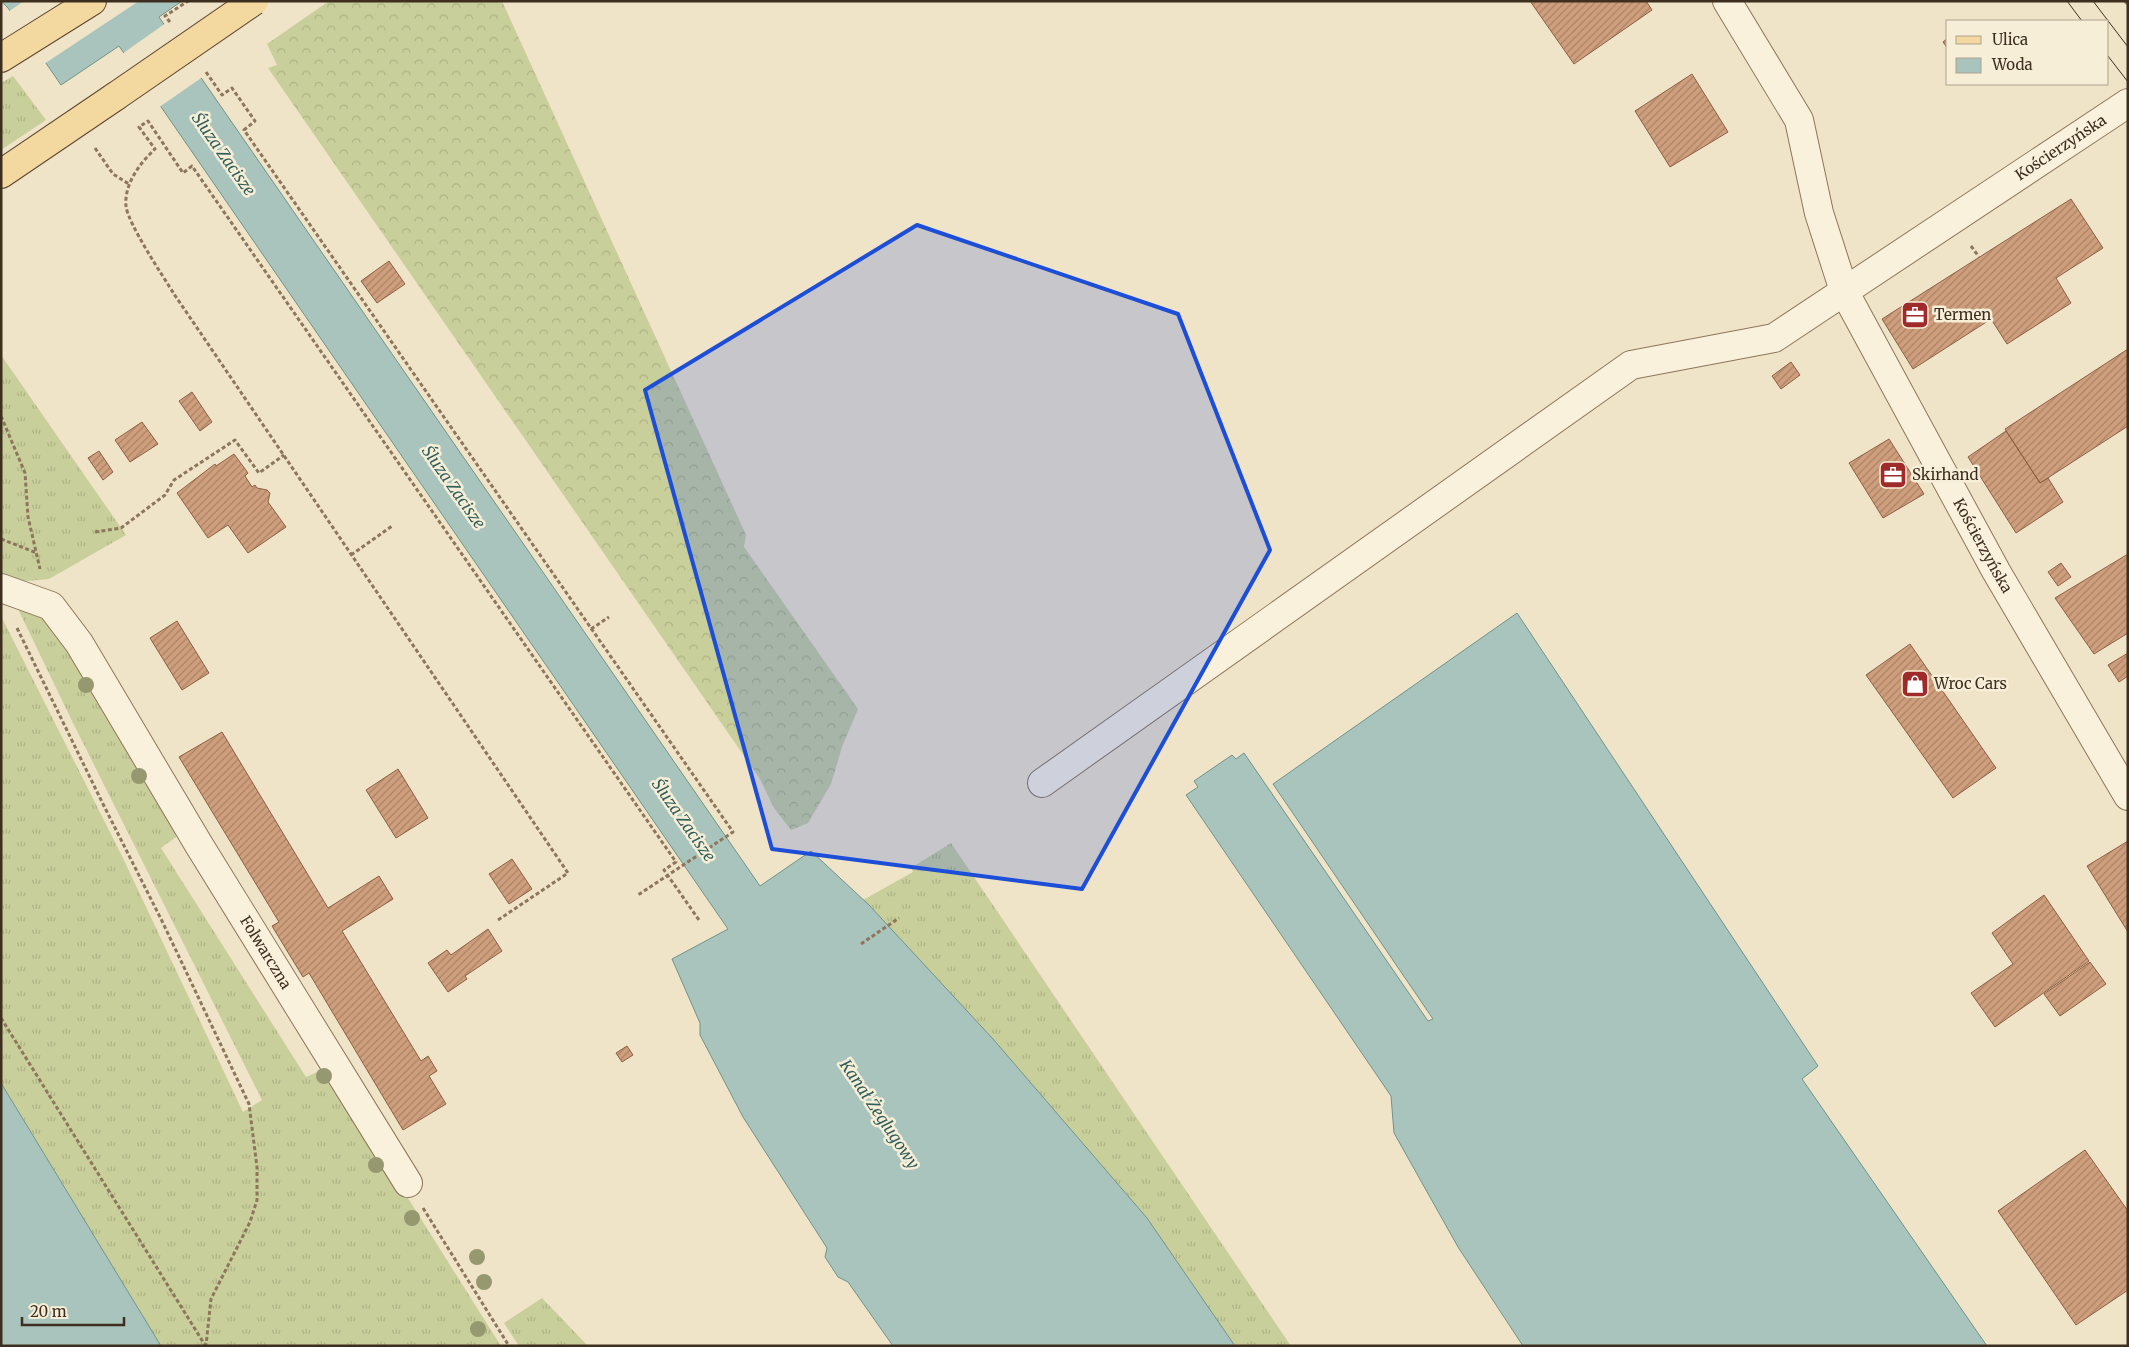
<svg xmlns="http://www.w3.org/2000/svg" width="2129" height="1347" font-family="Merriweather,serif">
<defs>
<pattern id="grass-tufts" width="24" height="20" patternUnits="userSpaceOnUse" patternTransform="scale(1.25)"><rect width="24" height="20" fill="#c9cf9b"/><path d="M3 7l-1-3M5 7V3M7 7l1-3M15 17l-1-3M17 17v-4M19 17l1-3" fill="none" stroke="#aeb285"/></pattern>
<pattern id="forest-crowns" width="20" height="18" patternUnits="userSpaceOnUse" patternTransform="scale(1.25)"><rect width="20" height="18" fill="#c9cf9b"/><path d="M2 6a3 3 0 1 1 6 0M12 15a3 3 0 1 1 6 0" fill="none" stroke="#aeb285"/></pattern>
<pattern id="building-hatch" width="6" height="6" patternUnits="userSpaceOnUse" patternTransform="scale(1.25)"><rect width="6" height="6" fill="#cf9f7d"/><path d="M-1 1l2-2M0 6l6-6M5 7l2-2" fill="none" stroke="#a98266"/></pattern>
</defs>
<rect width="100%" height="100%" fill="#f0e4c8"/>
<path fill="url(#grass-tufts)" d="M13,76L46,120L1,150V83Z
M1,355L126,535L49,579L17,582L1,573Z
M22,606L52,622L183,832L161,848L306,1077L326,1068L501,1346H161L1,1083V616L121,854L243,1112L262,1100L71,719L19,611Z
M951,843L1291,1346H1235L1147,1218L993,1039L863,900L913,872L911,868Z
M542,1298L588,1346H519L504,1323Z"/>
<path fill="url(#forest-crowns)" d="M329,1H502L746,535L744,547L858,709L842,747L831,784L808,823L791,830L774,808L760,779L268,68L277,65L267,44Z"/>
<path fill="#a9c4bc" stroke="#6f938a" d="M1,1H182L159,17L760,886L811,851L869,905L993,1039L1147,1218L1235,1346H893L848,1282L838,1277L825,1257L827,1248L743,1117L700,1035V1023L672,959L728,929L119,46L61,85L8,8Z
M1517,613L1818,1066L1802,1079L1987,1346H1523L1458,1247L1394,1133L1391,1096L1186,795L1198,787L1194,781L1232,755L1236,759L1244,753L1428,1021L1433,1019L1273,784Z
M1,1083L161,1346H1Z"/>
<path fill="#f0e4c8" d="M24,1H139L44,64L8,12Z
M166,23L204,76L158,108L122,54Z"/>
<path fill="url(#building-hatch)" stroke="#8d5f41" d="M1530,1H1646L1652,10L1574,64Z
M1948,38V49L1943,42Z
M1692,74L1728,132L1670,167L1635,111Z
M2071,199L2103,248L2056,278L2071,303L2007,344L1991,319L1913,369L1882,319Z
M389,261L405,284L377,303L361,281Z
M2128,349V426L2040,483L2005,429Z
M1791,362L1800,375L1781,389L1772,376Z
M192,392L212,422L200,431L179,401Z
M142,422L158,444L130,462L115,440Z
M2006,431L2040,483L2048,478L2063,502L2016,533L1968,457Z
M1889,439L1924,494L1883,518L1849,463Z
M99,451L113,472L103,480L88,458Z
M234,454L248,473L245,476L252,487L255,485L257,488L267,490L270,493L268,502L286,527L248,553L228,525L208,538L177,493L215,464L216,466Z
M2128,554V633L2094,654L2055,598Z
M2061,563L2071,577L2058,586L2048,572Z
M177,621L209,673L182,690L150,638Z
M1910,644L1996,768L1953,798L1866,675Z
M2128,653V676L2119,682L2108,665Z
M222,732L328,908L379,876L393,899L342,931L421,1061L428,1056L437,1071L429,1076L446,1104L403,1130L309,973L303,977L272,926L279,922L179,757Z
M398,769L428,818L396,838L366,790Z
M2128,841V932L2087,866Z
M512,859L532,889L509,904L489,874Z
M2044,895L2089,961L1995,1027L1971,993L2013,964L1992,933Z
M488,929L502,951L465,976L467,979L448,992L428,963L447,950L451,955Z
M2090,962L2106,984L2060,1016L2044,994Z
M627,1046L633,1055L622,1062L616,1053Z
M2085,1150L2128,1211V1290L2076,1325L1998,1211Z"/>
<g fill="none" stroke-linecap="round" stroke-linejoin="round">
<g stroke="#8d765c" stroke-width="30">
<g id="minor">
<path id="s1" d="M1727,1L1799,120L1819,213L1844,291L1996,571L2128,796"/>
<path id="s2" d="M1,588L51,606L79,643L199,845L408,1183"/>
<path id="s3" d="M1042,783L1631,365L1774,338L2128,103"/>
</g>
</g>
<g stroke="#5b4430" stroke-width="30">
<path id="major" d="M1,58L92,1
M1,174L116,96"/>
</g>
<path stroke="#8d765c" stroke-width="3" stroke-dasharray="4 2.5" stroke-linecap="butt" d="M2125,1L2128,5
M170,22L165,16L188,1
M206,72L222,95L232,88L255,121L244,130L733,832L638,895
M95,148L113,174L129,184
M1971,246L1979,257
M1,416L25,473L28,517L40,569
M95,532L121,528L165,495L174,480L235,440L259,473L284,455
M1,539L37,553
M351,555L392,526
M17,628L103,804L162,921L249,1104L257,1167V1200L250,1222L211,1299L206,1345
M591,629L609,617
M498,920L568,873L174,294C163,276 128,224 126,206C124,184 140,163 155,149L139,127L148,121L183,173L192,166L676,862L664,870L699,920
M861,944L899,918
M1,1018L205,1345
M423,1208L509,1346"/>
<use href="#minor" stroke="#faf1dc" stroke-width="28"/>
<use href="#major" stroke="#f3d9a0" stroke-width="28"/>
<path stroke="#3d2e20" stroke-width="1" d="M2067,1L2082,21
M2093,1L2128,47
M2108,56L2128,82"/>
<g stroke="#5b4430" stroke-width="30" stroke-linecap="butt">
<path id="major-bridge" d="M116,96L254,1"/>
</g>
<use href="#major-bridge" stroke="#f3d9a0" stroke-width="28"/>
</g>
<g fill="#96986f">
<circle cx="86" cy="685" r="8"/>
<circle cx="139" cy="776" r="8"/>
<circle cx="324" cy="1076" r="8"/>
<circle cx="376" cy="1165" r="8"/>
<circle cx="412" cy="1218" r="8"/>
<circle cx="477" cy="1257" r="8"/>
<circle cx="484" cy="1282" r="8"/>
<circle cx="478" cy="1329" r="8"/>
</g>
<path fill="#1d4ed8" fill-opacity="0.2" stroke="#1d4ed8" stroke-width="4" stroke-linejoin="round" d="M917,225L1178,314L1270,550L1082,889L772,849L645,390Z"/>
<defs>
<g id="office-square" transform="scale(1.4375)"><rect x="-9" y="-9" width="18" height="18" rx="4" fill="#9e2a2b" stroke="#f7eed8"/><path d="M-6-3h4V-5.5h4V-3h4V5H-6ZM-1-4.5V-3h2v-1.5ZM-6 0V1H6V0Z" fill="#fff"/></g>
<g id="shop-square" transform="scale(1.4375)"><rect x="-9" y="-9" width="18" height="18" rx="4" fill="#9e2a2b" stroke="#f7eed8"/><path d="M-5-2.5h2.3a2.7 3.5 0 0 1 5.4 0H5L5.5 6h-11ZM-1.5-2.5h3a1.5 2.3 0 0 0-3 0Z" fill="#fff"/></g>
</defs>
<g fill-rule="evenodd">
<use href="#office-square" x="1915" y="315"/>
<use href="#office-square" x="1893" y="475"/>
<use href="#shop-square" x="1915" y="684"/>
</g>
<g text-anchor="middle" stroke-width="5" stroke-linejoin="round" paint-order="stroke">
<g font-size="15" fill="#3d2e20" stroke="#f7eed8">
<text dy="5" stroke="none"><textPath href="#s3" startOffset="1212">Kościerzyńska</textPath></text>
<text dy="5" stroke="none"><textPath href="#s1" startOffset="606">Kościerzyńska</textPath></text>
<text dy="5" stroke="none"><textPath href="#s2" startOffset="461">Folwarczna</textPath></text>
</g>
<g font-size="15" fill="#3d2e20" stroke="#f7eed8" text-anchor="start">
<text x="1934" y="320">Termen</text>
<text x="1912" y="480">Skirhand</text>
<text x="1934" y="689">Wroc Cars</text>
</g>
<g font-size="16" font-style="italic" fill="#2f5d5a" stroke="#f7eed8">
<text transform="translate(224 154) rotate(55)" y="6">Śluza Zacisze</text>
<text transform="translate(454 487) rotate(55)" y="6">Śluza Zacisze</text>
<text transform="translate(684 820) rotate(55)" y="6">Śluza Zacisze</text>
<text transform="translate(880 1114) rotate(56)" y="6">Kanał Żeglugowy</text>
</g>
</g>
<rect width="2129" height="1347" fill="none" stroke="#3d2e20" stroke-width="5"/>
<rect x="1946" y="20" width="162" height="65" fill="#f7eed8" stroke="#ada18e"/>
<rect x="1956" y="36" width="25" height="8" fill="#f3d9a0" stroke="#ada18e"/>
<text x="1992" y="45" font-size="15" fill="#3d2e20">Ulica</text>
<rect x="1956" y="58" width="25" height="15" fill="#a9c4bc" stroke="#ada18e"/>
<text x="1992" y="70" font-size="15" fill="#3d2e20">Woda</text>
<path d="M22 1317v8h102v-8" fill="none" stroke="#3d2e20" stroke-width="2.5"/>
<text x="30" y="1317" font-size="15" fill="#3d2e20" stroke="#f7eed8" stroke-width="4" paint-order="stroke">20 m</text>
</svg>
